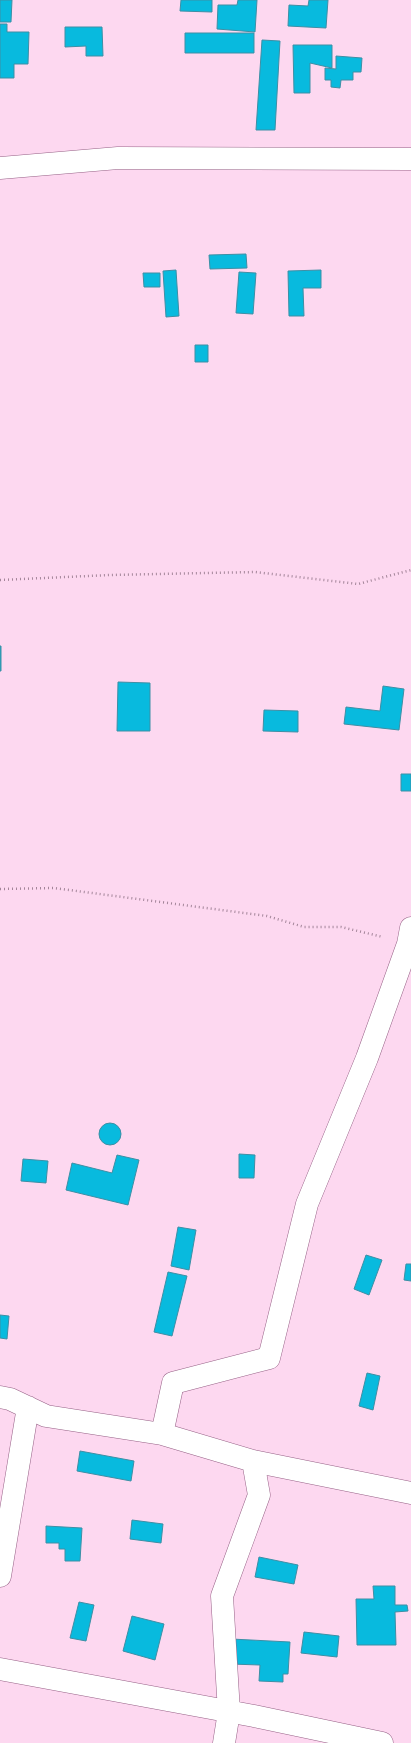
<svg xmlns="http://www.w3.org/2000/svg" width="411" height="1743" font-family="'Fira Sans Condensed',sans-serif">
<rect width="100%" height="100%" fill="#fdd8f0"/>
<path fill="#08bade" stroke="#3d8fa5" d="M0,0H12L11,22H0Z
M181,0H212V12L180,11Z
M238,0H257L255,32L217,29L218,5H237Z
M309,0H328L326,28L288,26L289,5L308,6Z
M0,24H7V32H29L28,64H14V78H0Z
M65,27H102L103,56H86V46L65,47Z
M185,33H254V53H185Z
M262,40L280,41L275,130H256Z
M293,45H332V68L310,63V93H294Z
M336,56L362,58L361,72H353V80H341L340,88L331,87V80H325V68L336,69Z
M246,254L247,268L210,269L209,255Z
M176,270L179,316L166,317L163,271Z
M321,270V288H303L304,316H289L288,271Z
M239,272L256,273L253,314L236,313Z
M143,273H160V287H144Z
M195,345H208V362H195Z
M0,646H1V671H0Z
M118,682L150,683V731H117Z
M383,686L404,689L399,730L344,724L346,707L380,711Z
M264,710L298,711V732L263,731Z
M401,774H411V791H401Z
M99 1134a11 11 0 1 1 22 0a11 11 0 1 1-22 0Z
M239,1154L255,1155L254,1178H239Z
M117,1155L139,1160L128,1205L66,1190L72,1163L112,1173Z
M23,1159L48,1161L46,1183L21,1181Z
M178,1227L196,1230L189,1270L171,1266Z
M366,1255L382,1260L369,1295L354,1289Z
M406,1264H411V1281L404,1280Z
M168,1272L187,1276L172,1336L154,1332Z
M0,1315L9,1316L7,1339L0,1338Z
M367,1373L380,1376L373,1410L359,1406Z
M80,1451L134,1461L131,1481L77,1471Z
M132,1520L163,1524L161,1543L130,1539Z
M46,1526L82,1528L80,1561H65V1549H59V1543H46Z
M259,1557L298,1565L294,1584L255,1577Z
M373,1586H395V1605H407L408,1611L395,1612L396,1645H357L356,1599H374Z
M79,1602L94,1605L86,1641L70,1638Z
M132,1616L164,1624L155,1660L123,1651Z
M304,1632L339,1636L337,1657L301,1653Z
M231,1639L290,1642L288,1674H283V1682L259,1681L260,1665L230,1664Z"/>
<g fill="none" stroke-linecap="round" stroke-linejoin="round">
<g stroke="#966186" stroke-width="23">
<path id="minor" d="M0,168L118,158L411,159
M0,1397L10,1399L46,1416L162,1434L253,1461L411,1493
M162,1434L173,1383L269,1358L307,1204L367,1058L408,944L411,928
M0,1576L28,1407
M0,1669L254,1716L382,1743
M224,1743L229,1712L222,1596L259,1495L253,1461"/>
</g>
<path stroke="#a38599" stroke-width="2.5" stroke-dasharray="1 3" stroke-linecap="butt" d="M0,580L110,575L255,572L358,584L411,570
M0,889L54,888L267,916L304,927H341L383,937"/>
<use href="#minor" stroke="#fff" stroke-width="22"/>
</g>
</svg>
